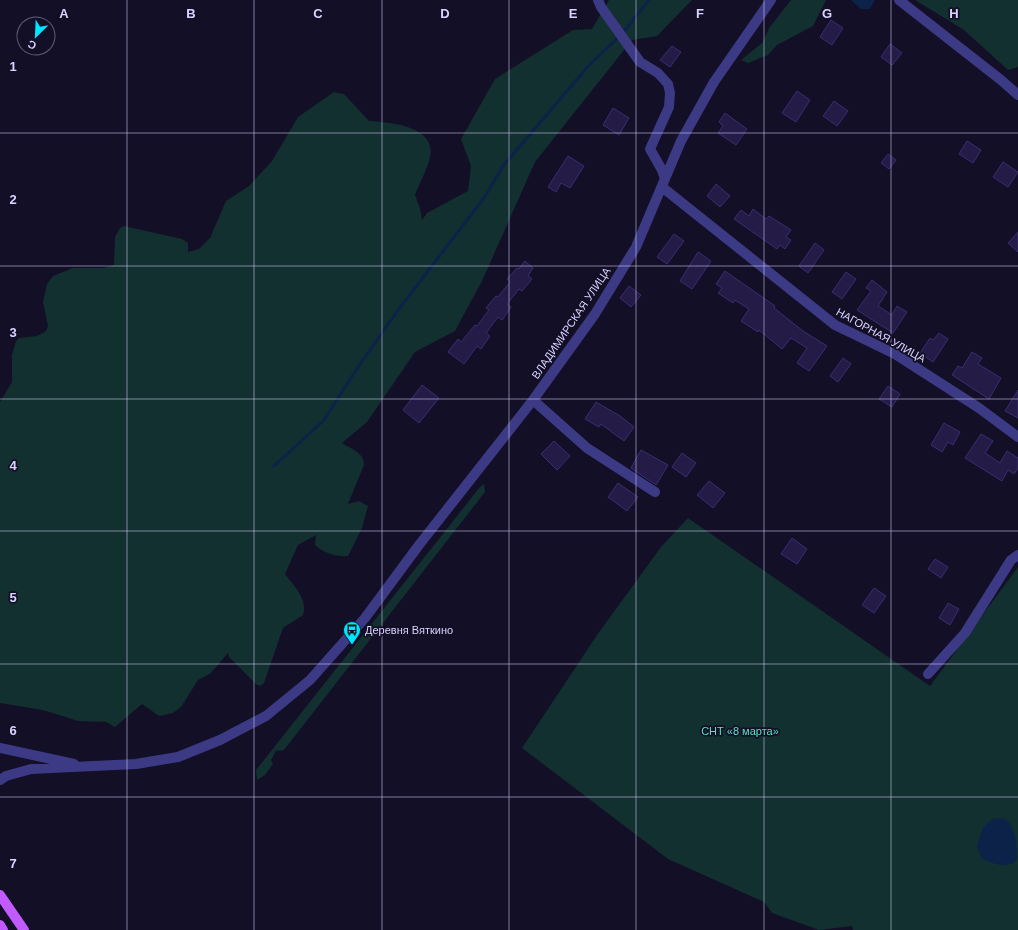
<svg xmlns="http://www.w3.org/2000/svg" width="1018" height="930" font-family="Helvetica,sans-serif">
<rect width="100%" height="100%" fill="#130f26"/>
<path fill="#12302f" d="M609,0H692L657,36L632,40L535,162L482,281L455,331L415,352L367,422L342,443C351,449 364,452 364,465L348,504L359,501L368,506L362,528L348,556C337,557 323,553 315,545L316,535L298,545L285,574C294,586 308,599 303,615L283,628L264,683L260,686L256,684L229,657L228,653L211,673L198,680L181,707L173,713L159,716L142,704L115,727L106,722L78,721L43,710L0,703V402L12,382V355L16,341L19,338L37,336L46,331L48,326L43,302L47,284L53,276L73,268H104L114,265L115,237L120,228L124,226L182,239L188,243V252L199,249L210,238L226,201L249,186L272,161L298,117L334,92L344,94L369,121C389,122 437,126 430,157C428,168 419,184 415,195L420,208L422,220L427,213L468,191L471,166L461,139L495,79L573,30L592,29Z
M791,0H826L813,26L777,45L768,55L748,63L741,60L762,43L769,28Z
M915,0H1018V67L1008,70L964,30Z
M484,484L485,492L284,750L276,751L271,760L273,764L265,775L257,780L256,770L480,487Z
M688,518L930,686L1018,567V930H853L852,926L819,930L772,913L764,902L668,859L522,748L597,635L661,547Z"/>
<path fill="#0c2248" d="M851,0H875L870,9H861Z
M994,818L1006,819C1016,830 1017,845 1017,860C1007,870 993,863 982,859L977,847L983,827Z"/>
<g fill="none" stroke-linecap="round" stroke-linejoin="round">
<path stroke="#0c2248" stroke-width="3" d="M274,466L324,420L356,370L398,310L484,198L503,166L590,64L621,35L649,0"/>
</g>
<path fill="#241b47" stroke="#3b2d73" d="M831,20L843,28L832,45L820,37Z
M890,44L902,53L892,65L881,57Z
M672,46L681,52L670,67L660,60Z
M797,91L810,100L796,122L782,113Z
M834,101L848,111L837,126L823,116Z
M613,108L629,118L619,135L603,125Z
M725,113L747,129L736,145L718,133L723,126L719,122Z
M967,141L981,150L973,163L959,154Z
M888,154L896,160L889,169L881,163Z
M568,156L584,166L570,188L561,183L556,192L548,187Z
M1003,162L1018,172L1008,187L993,177Z
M716,184L730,196L720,207L707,196Z
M753,209L766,219L769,216L791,230L786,237L791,240L785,249L780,245L777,249L734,219L741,210L749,216Z
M1018,232V252L1008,243Z
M674,234L684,241L667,264L657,257Z
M815,243L824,250L808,273L799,266Z
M698,252L711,261L692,289L680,281Z
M525,261L533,268L528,276L532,279L522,291L519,289L507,304L511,307L502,320L498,317L486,333L490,336L481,349L477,346L464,364L448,352L458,339L461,342L475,325L477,326L489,310L486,308L496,296L498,297L510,282L507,279L517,268L519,269Z
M725,271L775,306L774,308L803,331L827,346L809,371L797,363L807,348L791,338L782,349L759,330L758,332L741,321L749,309L735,300L733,303L718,293L722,288L716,284Z
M846,272L856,279L842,299L832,292Z
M872,280L887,292L878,306L892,315L897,306L907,312L893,333L857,310L871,291L866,288Z
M629,286L641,295L631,307L620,298Z
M939,333L948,339L933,362L920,353L930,338L933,340Z
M972,352L982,358L978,364L1001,378L989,399L952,375L958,366L962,368Z
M843,358L851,364L838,382L830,376Z
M422,385L439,398L419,423L403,410Z
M888,386L900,394L892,407L879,399Z
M1018,390V418L1005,411Z
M596,402L620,416L634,427L624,441L601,424L599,427L585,419Z
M944,423L960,432L953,445L948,442L942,452L931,445Z
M981,434L993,441L985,453L1000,463L1007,451L1018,458V468L1014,474L1008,470L1002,481L965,458Z
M554,441L570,456L557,470L541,454Z
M641,450L668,465L656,485L631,468Z
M682,453L696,463L686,477L672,467Z
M709,481L725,493L713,508L697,495Z
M618,483L638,497L627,511L608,497Z
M792,538L807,549L797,564L781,554Z
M935,559L948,567L941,578L928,569Z
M874,588L886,596L874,613L862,605Z
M948,603L959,609L950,625L939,618Z"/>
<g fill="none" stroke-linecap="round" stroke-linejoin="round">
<path stroke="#3d3a85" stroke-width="10" d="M598,0L601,7L640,62L658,73L668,84L670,93L669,107L650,149L662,170L665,179
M899,0L1001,80L1018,95
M662,187L835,325L895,354L979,408L1018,437
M533,400L587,448L655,492
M928,674L965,633L1011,560L1018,555
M0,748L74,764
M0,780L6,776L31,769L136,764L178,757L220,740L266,716L310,680L365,618L419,545L533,400L595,314L636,247L681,141L714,82L771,0"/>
<path stroke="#c25bff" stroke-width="10" d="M0,895L24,930
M0,925L3,930"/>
</g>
<path fill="none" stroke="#d9d4ff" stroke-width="1" stroke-opacity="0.55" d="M127,0V930M254,0V930M382,0V930M509,0V930M636,0V930M764,0V930M891,0V930M0,133H1018M0,266H1018M0,399H1018M0,531H1018M0,664H1018M0,797H1018"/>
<defs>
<g id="bus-pin" transform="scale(0.9)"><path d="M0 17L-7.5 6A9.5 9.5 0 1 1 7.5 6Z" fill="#00e5ff" stroke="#130f26"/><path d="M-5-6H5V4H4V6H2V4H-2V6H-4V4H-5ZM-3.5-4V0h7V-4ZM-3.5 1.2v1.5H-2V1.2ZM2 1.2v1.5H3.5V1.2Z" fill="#111"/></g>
</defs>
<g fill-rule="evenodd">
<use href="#bus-pin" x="352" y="630"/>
</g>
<g text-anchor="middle" stroke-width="3.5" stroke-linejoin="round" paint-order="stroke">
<g font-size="11" fill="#d9d4ff" stroke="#130f26">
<text transform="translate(571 323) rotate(-56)" y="4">ВЛАДИМИРСКАЯ УЛИЦА</text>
<text transform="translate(881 335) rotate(29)" y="4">НАГОРНАЯ УЛИЦА</text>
</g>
<g font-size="11" fill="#d9d4ff" stroke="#130f26" text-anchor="start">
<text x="365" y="634">Деревня Вяткино</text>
</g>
<g font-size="11" fill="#5fe0c0" stroke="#130f26">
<text x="740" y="735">СНТ «8 марта»</text>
</g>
</g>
<g font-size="13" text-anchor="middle" font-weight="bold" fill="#d9d4ff" stroke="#130f26" stroke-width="3.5" stroke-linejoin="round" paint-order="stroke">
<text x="64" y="18">A</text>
<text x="191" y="18">B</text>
<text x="318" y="18">C</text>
<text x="445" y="18">D</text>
<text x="573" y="18">E</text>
<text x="700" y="18">F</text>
<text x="827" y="18">G</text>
<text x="954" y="18">H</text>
<text x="13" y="71">1</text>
<text x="13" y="204">2</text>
<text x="13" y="337">3</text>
<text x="13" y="470">4</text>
<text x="13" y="602">5</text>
<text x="13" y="735">6</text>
<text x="13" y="868">7</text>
</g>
<g transform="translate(36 36) rotate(204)"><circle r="19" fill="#130f26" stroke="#625e7d"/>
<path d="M0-3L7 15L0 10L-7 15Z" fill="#00e5ff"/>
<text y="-6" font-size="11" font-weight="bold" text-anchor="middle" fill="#d9d4ff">С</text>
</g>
</svg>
